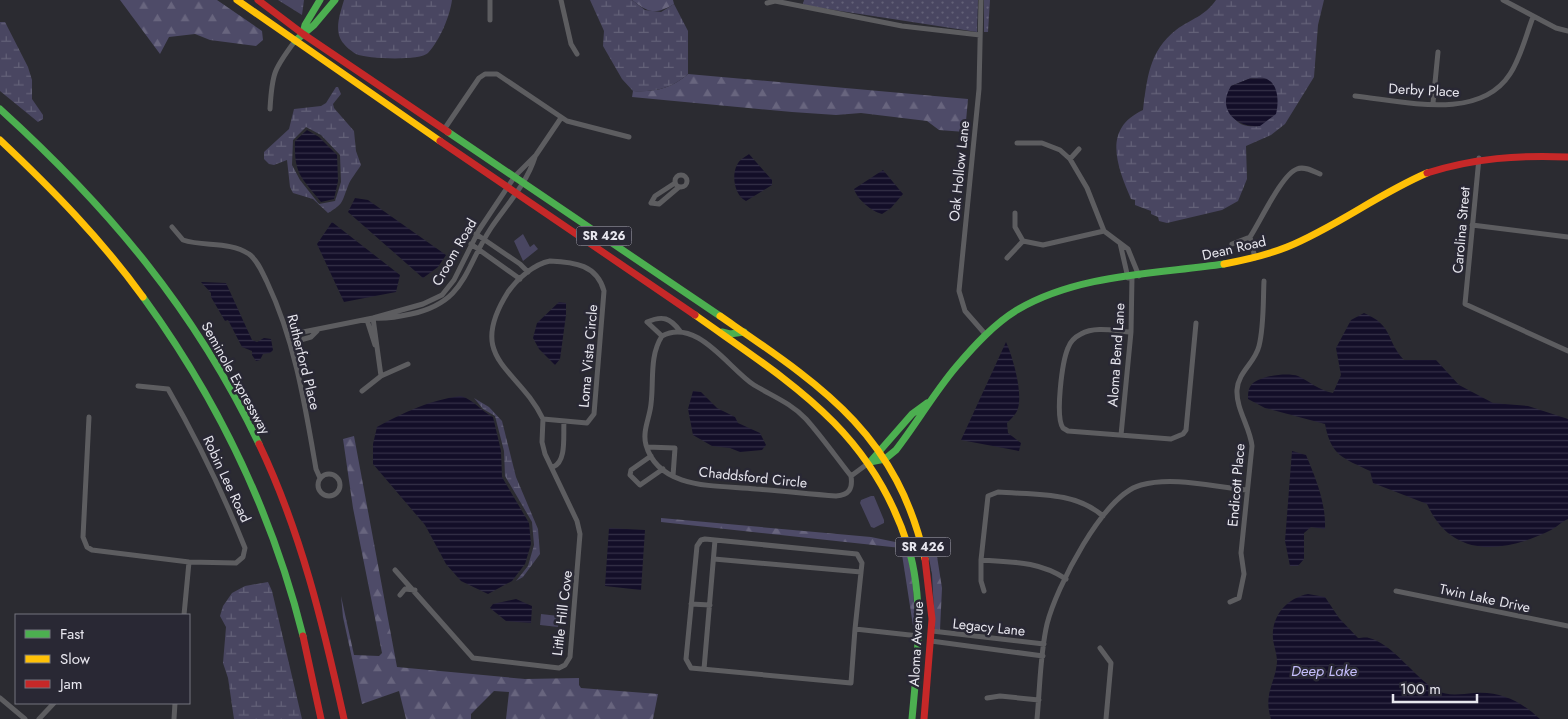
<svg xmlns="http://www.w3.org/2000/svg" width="1568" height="719" font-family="Jost,sans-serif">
<defs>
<pattern id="grass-dots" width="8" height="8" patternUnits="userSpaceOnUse" patternTransform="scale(1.25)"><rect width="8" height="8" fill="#494661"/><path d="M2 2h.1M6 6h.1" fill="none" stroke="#636178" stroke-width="1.8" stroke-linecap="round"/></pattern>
<pattern id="forest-firs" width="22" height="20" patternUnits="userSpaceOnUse" patternTransform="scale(1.25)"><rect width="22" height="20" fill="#4e4b68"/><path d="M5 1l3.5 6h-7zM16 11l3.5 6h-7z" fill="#68657e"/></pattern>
<pattern id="wetland-marsh" width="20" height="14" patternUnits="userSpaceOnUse" patternTransform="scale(1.25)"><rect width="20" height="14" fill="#494661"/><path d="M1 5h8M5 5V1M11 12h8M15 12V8" fill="none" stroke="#636178"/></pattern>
<pattern id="water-rules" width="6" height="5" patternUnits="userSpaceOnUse" patternTransform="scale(1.25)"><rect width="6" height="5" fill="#130e28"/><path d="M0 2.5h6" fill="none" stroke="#353148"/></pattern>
</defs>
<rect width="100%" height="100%" fill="#2b2b31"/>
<path fill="url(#grass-dots)" d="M804,0H978L977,32L808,6L803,4Z
M984,0H990L988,32H984Z"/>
<path fill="url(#forest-firs)" d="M120,0H217L262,31L263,40L256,46L210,40L195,34L169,37L160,54Z
M632,0H673L674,4C656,15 648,13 632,0Z
M688,74L968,99L965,132L939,130L927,121L861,113L836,115L792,112L632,97L633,91C655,92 671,89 688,74Z
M354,436L397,667L525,679L579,678V685L581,688L658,694L653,719H506L509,692L494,691L471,714V719H406L399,691L362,704L343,617L341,596L354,655L379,656L382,653L353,508L343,439Z
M661,518L871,537L905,544L912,575L916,633L914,632L901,548L661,522Z
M927,548L936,550L942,588L940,630L935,629L932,574Z"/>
<path fill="url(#wetland-marsh)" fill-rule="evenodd" d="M278,0H304L302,15Z
M344,0H452C450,16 440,40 428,53C420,61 367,59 356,54C353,52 347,48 344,44C333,32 340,14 344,0Z
M590,0H632L645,10L661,12L674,4L688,31V74C671,89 655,92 633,91L622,79L603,46L604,31Z
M1216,0H1324L1318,25L1314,77L1285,124L1271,135L1246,146L1247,179L1238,201L1222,210L1167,223L1159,221L1158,217L1151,214V211L1135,205V200L1131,199C1117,166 1102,129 1143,110C1147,79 1149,51 1176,30C1192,18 1204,17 1216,0ZM1251,78H1258L1260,126C1238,128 1235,121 1226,103L1231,86Z
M0,22H5L28,67L32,80V99L43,115V119L38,122L0,91Z
M336,87H338L341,94L333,104L334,108L354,131L356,151L361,165C357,172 351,178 348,186C342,201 344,204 328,213L313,199L293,193L290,187L287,160L274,165L269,164L264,159V152L289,129L294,109L321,106L326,103ZM306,127L321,135L340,155L341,182L335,201L319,204L300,180L292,165L293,140Z
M474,398L489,407L502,421L516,477L538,529L540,554L523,577L516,581L528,566L534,545L532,522L505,476L504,451L495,416L483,409Z
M268,582L272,591L302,719H234L228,678L223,663L226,627L220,616L223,606L232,593L245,586Z"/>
<path fill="#494661" d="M523,234L530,247L534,244L538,249L523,261L514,241Z
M871,496H874L884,520V523L874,528L871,527L860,503L861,500Z
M541,614L559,616L558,627L540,625Z"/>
<path fill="url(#water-rules)" d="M1251,78C1255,79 1259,77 1264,78C1279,82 1279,102 1276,114L1260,126C1237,128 1216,110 1231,86Z
M307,130L319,137L337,155L338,181L334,199L321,202C301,177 294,174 295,141Z
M749,154L772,180V185L746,201C735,196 731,176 737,165C739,160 745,157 749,154Z
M883,170L903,194L891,208L882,214C871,211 857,199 854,189Z
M355,198L368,200L446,255L438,267L423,278L348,212Z
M332,222L400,275L396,292L344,302L317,244Z
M201,282L226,283L252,340L257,342L264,338L271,339L273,350L270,353L263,354L260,360L256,361L252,355V351L242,347L228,320L225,321L211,297V293Z
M559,302L566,303V315L560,359L555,365L539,349L533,338L537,323Z
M1364,313C1394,326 1385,339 1404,360H1436L1459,385L1493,403L1528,406L1568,419V519C1561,522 1556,528 1549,531C1502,554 1451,558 1427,504L1373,483L1370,471C1343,458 1331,456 1325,424L1265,408L1248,399C1248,396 1248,390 1250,387C1255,376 1287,372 1298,376C1310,382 1319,390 1333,393L1341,375L1336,348L1351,320Z
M1006,342C1013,357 1024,396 1017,411C1015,415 1010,420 1007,423L1008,433L1021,443L1019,451L961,440Z
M693,391L701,392L717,408L735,417L738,423L760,433L766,445L762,450L740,452L730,448L712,446L693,435L688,409Z
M461,396C474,400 481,411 493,417L501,451L502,477L529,523L531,544L525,564L512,581L488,594L461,581L446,564L425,525L373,464V444L377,427C404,412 430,400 461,396Z
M1292,451L1306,455C1316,479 1326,503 1325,529L1311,527L1304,533V559L1298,566H1290L1285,541Z
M609,528L645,530L641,590L605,586Z
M1308,594L1325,597L1339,618L1358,638C1361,638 1366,637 1369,638C1392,643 1415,678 1436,690C1448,697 1461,694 1474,693C1501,691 1520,701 1540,719H1271C1263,693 1275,685 1277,662C1277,653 1274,647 1273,639C1271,616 1287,598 1308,594Z
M516,599L532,606L531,623L506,621L490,608L493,604Z"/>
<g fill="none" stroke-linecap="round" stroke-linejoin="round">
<path stroke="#5d5d60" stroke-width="5" d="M490,0V20
M561,0L571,44L577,54
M981,0L979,89L959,291L965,311L986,335
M1503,0L1556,28L1568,31
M767,3L775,1L902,26L980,35
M1355,96C1403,101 1479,122 1510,74C1521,57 1526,35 1533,17
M1433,103L1438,52
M270,109C272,73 274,69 295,41
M445,128L479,78L485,74H497L567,121L629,137
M1017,143H1042L1060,150L1070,159L1087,188L1104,231L1128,249L1139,276
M1479,158L1465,304L1568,351
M1070,159L1079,149
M675 181a6 6 0 1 1 12 0a6 6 0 1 1-12 0Z
M675,183L655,196L651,203L659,204L679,187
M1015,213V227L1023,241L1043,245L1104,231
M1472,225L1568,237
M172,227L183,240C204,247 229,241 249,254C258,261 262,272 267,282C295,341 305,405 316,469L320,478
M476,234L520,264L528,272
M1120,243L1128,278
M471,244L520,279
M1232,244L1250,237
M1007,258L1023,241
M1255,258L1250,237C1260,222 1282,174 1297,169C1304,166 1313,171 1320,174
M550,261C575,262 597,265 604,291L594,414L587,423L543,419C518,367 465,360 508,292C517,279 534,264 550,261Z
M373,318C386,319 398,317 411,314C466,302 464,269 491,228C506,206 527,183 535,157
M373,318L381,376
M367,320L375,345
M1131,332C1115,331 1095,326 1081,334C1075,337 1070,342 1068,348C1062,362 1055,417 1063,428L1068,431L1171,439L1183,434L1186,430L1196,323
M288,335L373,318L423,304L442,295L454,280L479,230L515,176L536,155L561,118
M662,336C697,317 729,369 754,385C772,396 791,403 806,419C822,437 836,457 851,476C853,489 849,495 836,496C809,494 783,491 756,489C720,485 659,491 646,445C642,431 650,417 651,404C654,382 649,356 662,336L647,322C663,315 670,318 680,331
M290,343L311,337L317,331
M362,391L381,376L408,364
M89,417L83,537L87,547L92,550L189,562L236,563L243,557L245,548C223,493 198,441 168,389L138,386
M1121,435L1131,332L1132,277
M647,447L675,448L673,476
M651,456L631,470L630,475L640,485L663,469
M553,467C567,462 563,435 564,421
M318 485a11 11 0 1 1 22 0a11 11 0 1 1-22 0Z
M851,476L870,462
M714,559L861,572
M981,560V581L984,591
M395,570L473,658L559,668L565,665L570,657L580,534L577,521L545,454L542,442L543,419
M1066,579C1039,561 1012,562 981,560L988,496L998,492C1034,495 1074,491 1103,516
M1396,591L1568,626
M400,595L405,589L415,590
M1230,602L1239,598L1244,574L1241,553L1252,446C1250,427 1236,409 1237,390C1238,372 1255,363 1259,346C1264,326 1263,302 1264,281
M691,604L710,605
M184,615L189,562
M855,629L851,683L691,668L686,659L697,546L701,540L705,539L857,554L862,563L855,629L919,636
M932,631L1044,644
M931,641L1043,656
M1100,648L1111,663L1106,719
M704,669L715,540
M0,698L25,719
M987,698L1000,696L1039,700
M39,719L54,703
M174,719L175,703
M1037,719C1040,688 1040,654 1047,624C1056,588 1103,495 1141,485C1174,476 1213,487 1247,490"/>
<path stroke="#4caf50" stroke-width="7" d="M303,33L305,25L320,0
M295,41L314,25L335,0
M0,109C109,208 195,310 259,444
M448,132L720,316
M143,297C218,400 272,512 303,636
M722,332L730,334L744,332
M870,462L885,459L896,450C917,423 934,393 956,367C974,346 994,324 1017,310C1078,274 1155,274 1224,264
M870,462L912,414L927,403
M908,546C925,602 917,663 912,719"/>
<path stroke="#ffc107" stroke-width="7" d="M237,0L440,141
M0,140C52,189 101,239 143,297
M1224,264C1245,260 1267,255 1287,247C1336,227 1378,194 1427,173
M695,315C789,382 871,429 908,546
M720,316C820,385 896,432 925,559"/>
<path stroke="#c62828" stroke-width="7" d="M258,0L303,34L448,132
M440,141L695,315
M1427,173C1474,158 1519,155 1568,157
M259,444C301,532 323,624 344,719
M303,636L321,719
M924,719L932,619L925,559"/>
</g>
<g text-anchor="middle" stroke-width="5" stroke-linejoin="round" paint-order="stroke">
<g fill="#292834" stroke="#aeadb6" stroke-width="1">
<rect x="576.5" y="226.5" width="55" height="19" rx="4"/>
<rect x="895.5" y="537.5" width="55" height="19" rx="4"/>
</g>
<g font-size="12" font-weight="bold" fill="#e7e6ee">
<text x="604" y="240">SR 426</text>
<text x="923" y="551">SR 426</text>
</g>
<g font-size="14" fill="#e7e6ee" stroke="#292834">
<text transform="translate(1424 90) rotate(3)" y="5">Derby Place</text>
<text transform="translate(959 171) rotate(-84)" y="5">Oak Hollow Lane</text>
<text transform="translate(1461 230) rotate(-85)" y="5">Carolina Street</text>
<text transform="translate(1234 248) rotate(-13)" y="5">Dean Road</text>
<text transform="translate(454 252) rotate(-60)" y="5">Croom Road</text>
<text transform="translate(1116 355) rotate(-86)" y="5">Aloma Bend Lane</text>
<text transform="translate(588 356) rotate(-85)" y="5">Loma Vista Circle</text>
<text transform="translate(304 362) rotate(76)" y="5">Rutherford Place</text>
<text transform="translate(236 378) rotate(61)" y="5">Seminole Expressway</text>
<text transform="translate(753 477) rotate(6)" y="5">Chaddsford Circle</text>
<text transform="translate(227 479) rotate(65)" y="5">Robin Lee Road</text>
<text transform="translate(1236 485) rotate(-85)" y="5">Endicott Place</text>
<text transform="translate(1485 598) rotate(12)" y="5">Twin Lake Drive</text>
<text transform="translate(562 613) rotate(-83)" y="5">Little Hill Cove</text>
<text transform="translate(989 627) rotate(6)" y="5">Legacy Lane</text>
<text transform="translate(916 644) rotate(-87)" y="5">Aloma Avenue</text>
</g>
<g font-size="15" font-style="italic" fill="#c4bdfa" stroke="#292834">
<text x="1324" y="676">Deep Lake</text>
</g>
</g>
<rect x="15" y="614" width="175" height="90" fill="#292834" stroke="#75747e"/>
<rect x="25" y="630" width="25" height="8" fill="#4caf50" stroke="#75747e"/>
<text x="60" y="639" font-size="15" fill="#e7e6ee">Fast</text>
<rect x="25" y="655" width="25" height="8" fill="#ffc107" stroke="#75747e"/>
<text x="60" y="664" font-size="15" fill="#e7e6ee">Slow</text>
<rect x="25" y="680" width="25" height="8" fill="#c62828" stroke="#75747e"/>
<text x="60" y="689" font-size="15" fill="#e7e6ee">Jam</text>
<path d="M1393 694v8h84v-8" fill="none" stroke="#e7e6ee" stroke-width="2.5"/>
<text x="1400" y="694" font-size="15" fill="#e7e6ee" stroke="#292834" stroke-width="4" paint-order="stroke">100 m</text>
</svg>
